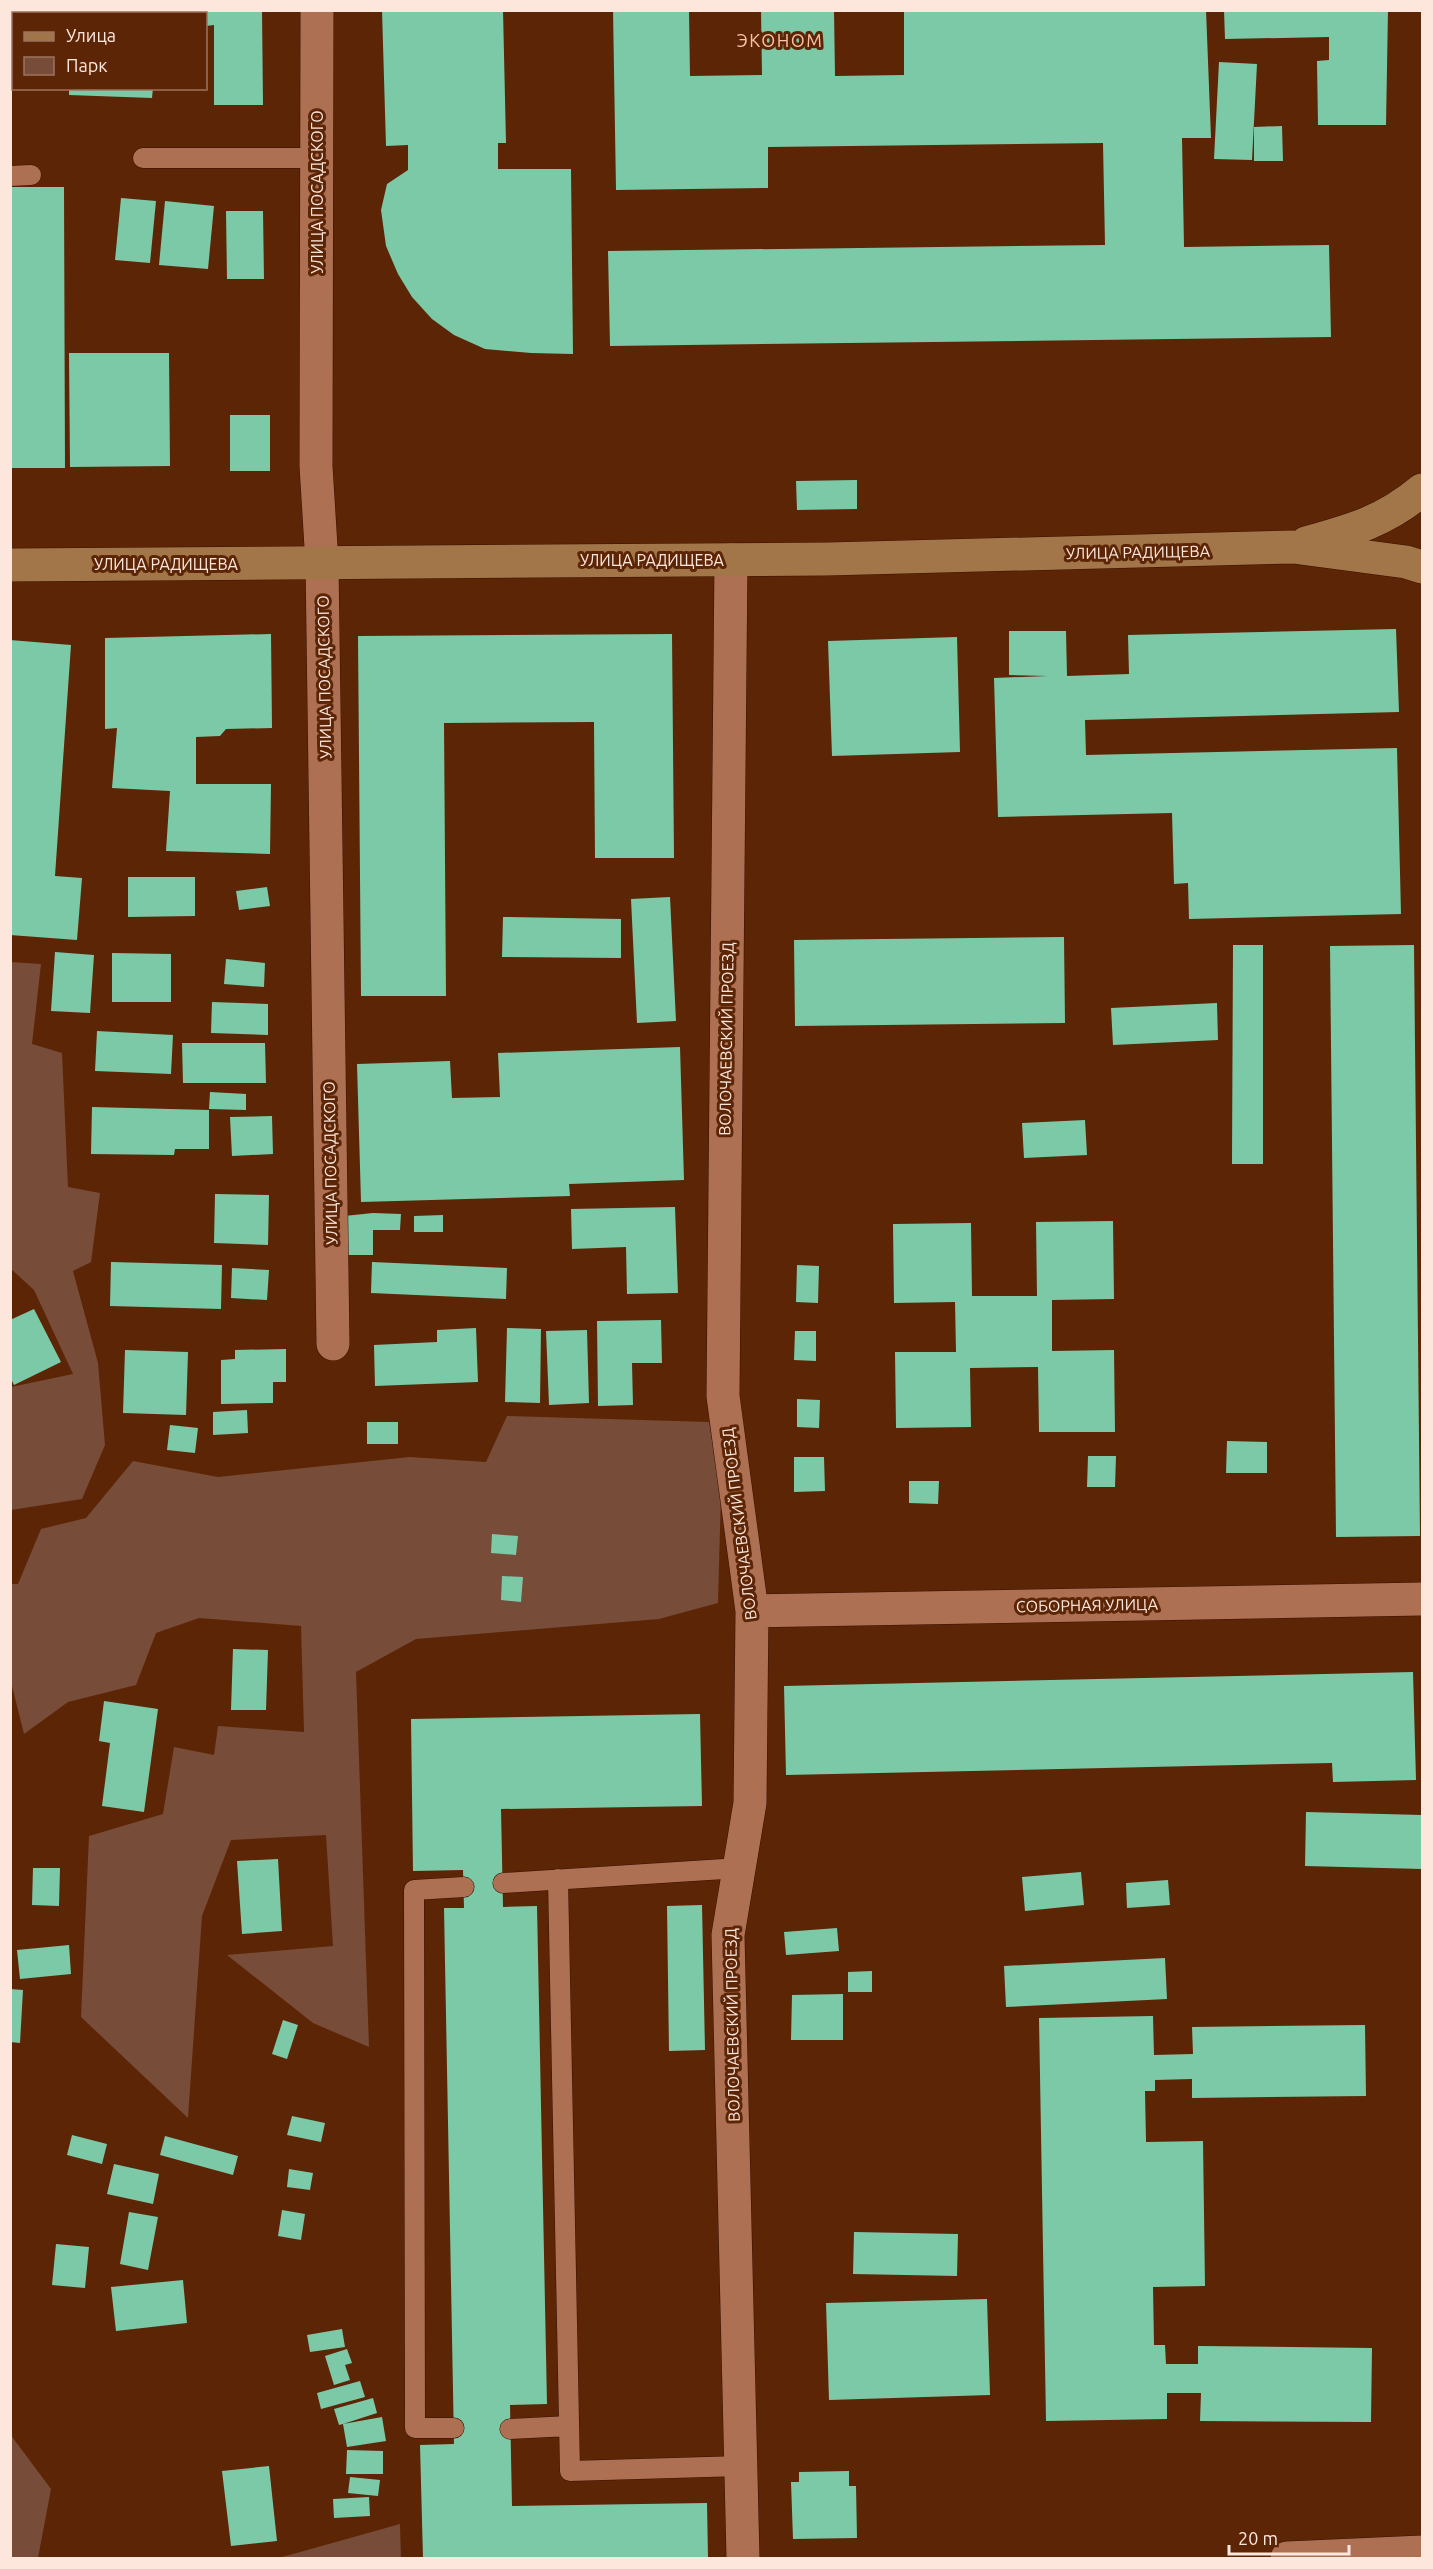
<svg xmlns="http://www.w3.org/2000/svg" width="1433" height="2569" font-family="Ubuntu,sans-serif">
<rect width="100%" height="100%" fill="#5c2506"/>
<path fill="#774c38" d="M11,962L41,964L32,1044L62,1053L68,1187L100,1193L91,1262L73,1271L98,1363L105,1445L82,1499L11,1510V1387L73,1374L34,1290L11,1269Z
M507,1416L709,1422L721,1492L718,1603L659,1619L416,1639L356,1672L369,2047L313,2023L227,1955L333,1946L326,1835L231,1840L202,1916L188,2118L81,2017L89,1836L163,1814L174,1747L214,1755L218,1726L304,1732L301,1626L199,1618L156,1633L136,1685L68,1702L24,1734L11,1682L10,1584H18L41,1529L86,1518L133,1461L218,1477L410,1457L486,1462Z
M10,2434L51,2489L38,2558H11Z
M400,2524L401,2558H278L293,2554Z"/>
<path fill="#7cc9a8" d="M192,10H262L263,105H214V25L206,26V14H192Z
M382,10H503L506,143H498V169H571L573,354L531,353L485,349L454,335L432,319L412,297L398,274L386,246L381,210L387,184L408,170V145L386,146Z
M613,10H689L690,76L762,75L761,10H834L835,76L904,75V10H1206L1211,138H1182L1184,247L1329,245L1331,337L610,346L608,251L1105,245L1103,143L768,147V188L616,190Z
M1224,10H1388L1386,125H1318L1317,61L1329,60V37L1225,39Z
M1219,62L1257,64L1252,160L1214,159Z
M69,88H153L152,98L69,95Z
M1282,126L1283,161H1254V127Z
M10,187H64L65,468H10Z
M121,198L156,201L150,263L115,260Z
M165,201L214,206L208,269L159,265Z
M226,211H263L264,279H227Z
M69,353H169L170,466L70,467Z
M230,415H270V471H230Z
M857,480V509L797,510L796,481Z
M1396,629L1399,712L1085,720L1086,755L1397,748L1401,914L1189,919L1188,883L1174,884L1172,813L998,817L994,678L1048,676L1009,675V631H1066L1067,676L1129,674L1128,635Z
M271,634L272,728L226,729L220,736L196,737V784H271L270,854L166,851L170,791L112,788L117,728L105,729V638Z
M672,634L674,858H595L594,722L444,723L446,996H361L358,636Z
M957,637L960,752L832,756L828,641Z
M10,640L71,645L55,876L82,878L77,940L10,935Z
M128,877H195V916L128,917Z
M267,887L270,906L239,910L236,891Z
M670,897L676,1021L637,1023L631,899Z
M503,917L621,919V958L502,957Z
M1064,937L1065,1023L795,1026L794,940Z
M1233,945H1263V1164H1232Z
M1414,945L1420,1536L1336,1537L1330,946Z
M55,952L94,955L90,1013L51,1011Z
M112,953L171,954V1002H112Z
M226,959L265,963L264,987L224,984Z
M212,1002L268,1004V1035L211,1033Z
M1217,1003L1218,1040L1113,1045L1111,1008Z
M97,1031L173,1035L171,1074L95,1071Z
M182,1043H265L266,1083H183Z
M680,1047L684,1180L569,1184L570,1196L361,1202L357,1064L450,1061L452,1098L500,1097L498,1053Z
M210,1092L246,1094V1110L209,1109Z
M92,1107L209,1110V1149H175L174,1155L91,1154Z
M272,1116L273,1154L232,1156L230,1117Z
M1085,1120L1087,1155L1024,1158L1022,1123Z
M215,1194L269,1195L268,1245L214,1243Z
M675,1207L678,1293L627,1294L626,1247L572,1249L571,1209Z
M373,1213L401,1214L400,1230H373V1255H345L344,1216Z
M443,1215V1232H414V1216Z
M1113,1221L1114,1299L1052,1300V1351L1114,1350L1115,1432H1039L1038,1367L970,1368L971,1427L896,1428L895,1352H956L955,1302L894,1303L893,1224L971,1223L972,1296H1037L1036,1222Z
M111,1262L222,1265L221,1309L110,1306Z
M372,1262L507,1268L506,1299L371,1293Z
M797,1265L819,1266L818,1303L796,1302Z
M232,1268L269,1270L267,1300L231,1298Z
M34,1309L61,1362L14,1385L10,1377V1320Z
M661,1320L662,1363H632L633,1405L598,1406L597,1321Z
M476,1328L478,1382L375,1386L374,1345L437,1342V1330Z
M507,1328L541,1329L540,1403L505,1402Z
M587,1330L589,1403L549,1405L546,1331Z
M795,1331H816V1361L794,1360Z
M286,1349V1382H273V1403L221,1404V1360L235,1359V1350Z
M125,1350L188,1352L186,1415L123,1413Z
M797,1399L820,1400L819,1428L797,1427Z
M247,1410L248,1433L213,1435V1412Z
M367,1422H398V1444H367Z
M170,1425L198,1428L195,1453L167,1450Z
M1227,1441L1267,1442V1473H1226Z
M1088,1456H1116L1115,1487H1087Z
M794,1457H824L825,1491L794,1492Z
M909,1481H939L938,1504L909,1503Z
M492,1534L518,1536L516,1555L491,1553Z
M502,1576L523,1577L521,1602L501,1600Z
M233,1649L268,1650L266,1710H231Z
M1413,1672L1416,1780L1333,1782L1332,1763L786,1775L784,1686Z
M104,1701L158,1709L144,1812L102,1806L110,1743L99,1741Z
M700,1714L702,1806L501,1809L503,1907L537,1906L547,2404L510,2405L512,2506L707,2503L708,2558H423L420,2445L454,2444L444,1908H464L463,1870L413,1871L411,1719Z
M1306,1812L1422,1815V1869L1305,1866Z
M278,1859L282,1931L242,1934L237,1861Z
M33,1868H60L59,1906L32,1905Z
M1081,1872L1084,1905L1025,1911L1022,1877Z
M1168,1880L1170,1905L1127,1908L1126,1883Z
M702,1905L705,2050L669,2051L667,1906Z
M837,1928L839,1951L786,1955L784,1932Z
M69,1945L71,1974L20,1979L17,1950Z
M1165,1958L1167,1999L1006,2007L1004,1966Z
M872,1971V1992H848V1972Z
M10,1989L23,1990L20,2043L10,2042Z
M843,1994V2040H791L792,1995Z
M1153,2016L1154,2055L1193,2054L1192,2027L1365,2025L1366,2096L1192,2098V2079L1155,2080V2091H1145L1146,2142L1203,2141L1205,2286L1153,2287L1154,2345H1165L1166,2364H1198V2346L1372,2348L1371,2422L1200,2421L1201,2393H1167V2419L1046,2421L1039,2018Z
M283,2020L298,2025L287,2059L272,2054Z
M292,2116L325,2123L321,2142L287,2135Z
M72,2135L107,2144L102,2164L67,2155Z
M165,2136L238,2156L233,2175L160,2155Z
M114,2164L159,2174L153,2204L107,2194Z
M289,2169L313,2173L310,2190L287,2187Z
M282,2210L305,2214L301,2240L278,2236Z
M129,2212L158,2217L148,2270L120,2264Z
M854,2232L958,2234L957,2276L853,2274Z
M56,2244L89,2247L85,2288L52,2285Z
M183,2280L187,2323L116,2331L111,2287Z
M987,2299L990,2395L829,2400L826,2303Z
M342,2329L345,2347L310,2352L307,2335Z
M347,2349L352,2363L345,2365L350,2380L334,2385L325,2356Z
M360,2381L365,2397L321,2409L317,2393Z
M373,2398L377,2413L343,2424L382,2417L386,2441L347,2447L343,2424L339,2425L334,2409Z
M347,2450L383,2451V2474H346Z
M269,2466L277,2541L231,2546L222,2471Z
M849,2471V2486H856L857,2538L793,2539L791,2482H799V2472Z
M350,2477L380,2480L378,2496L348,2493Z
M369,2497L370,2516L334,2518L333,2499Z"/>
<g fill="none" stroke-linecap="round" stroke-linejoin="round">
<g stroke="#391100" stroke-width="21">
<path id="lane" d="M143,158H317
M10,176L31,175
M558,1879L570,2471L741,2466
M503,1883L740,1868
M454,2428H415L414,1890L464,1887
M510,2429L569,2426"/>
</g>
<g stroke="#391100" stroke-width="34">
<path id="street" d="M317,10L316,466L322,563L333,1344
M731,560L723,1396L752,1611L750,1803L728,1935L743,2558
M752,1611L1422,1599
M1287,2558L1422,2552"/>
</g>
<g stroke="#391100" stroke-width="34">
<path id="secondary" d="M1306,543C1353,530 1385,521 1422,490
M10,565L828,559L1293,547L1406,562L1422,567"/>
</g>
<use href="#lane" stroke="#ae7053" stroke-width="20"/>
<use href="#street" stroke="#ae7053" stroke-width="33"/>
<use href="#secondary" stroke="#a3764a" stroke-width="33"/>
</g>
<g text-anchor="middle" stroke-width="6" stroke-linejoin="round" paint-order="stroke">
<g font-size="16" fill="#fde7dd" stroke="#5c2506">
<text transform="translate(317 192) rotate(-90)" y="6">УЛИЦА ПОСАДСКОГО</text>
<text transform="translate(1138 552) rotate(-1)" y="6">УЛИЦА РАДИЩЕВА</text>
<text x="652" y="566">УЛИЦА РАДИЩЕВА</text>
<text x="166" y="570">УЛИЦА РАДИЩЕВА</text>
<text transform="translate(324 677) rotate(-91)" y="6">УЛИЦА ПОСАДСКОГО</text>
<text transform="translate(726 1039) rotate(-89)" y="6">ВОЛОЧАЕВСКИЙ ПРОЕЗД</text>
<text transform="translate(330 1163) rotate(-91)" y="6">УЛИЦА ПОСАДСКОГО</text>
<text transform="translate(739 1524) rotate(-97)" y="6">ВОЛОЧАЕВСКИЙ ПРОЕЗД</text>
<text transform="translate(1087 1605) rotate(-1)" y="6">СОБОРНАЯ УЛИЦА</text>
<text transform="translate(732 2025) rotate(-91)" y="6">ВОЛОЧАЕВСКИЙ ПРОЕЗД</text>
</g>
<g font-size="18" letter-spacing="1.5" fill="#fac2aa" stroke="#5c2506">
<text x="780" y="47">ЭКОНОМ</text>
</g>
</g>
<rect width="1433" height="2569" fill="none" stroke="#fde7dd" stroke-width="24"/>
<rect x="12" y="12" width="195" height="78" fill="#5c2506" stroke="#9c735c" stroke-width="1.5"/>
<rect x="24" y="32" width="30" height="9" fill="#a3764a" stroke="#9c735c" stroke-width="1.5"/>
<text x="66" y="42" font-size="18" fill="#fde7dd">Улица</text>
<rect x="24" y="57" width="30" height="18" fill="#774c38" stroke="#9c735c" stroke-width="1.5"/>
<text x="66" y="72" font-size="18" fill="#fde7dd">Парк</text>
<path d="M1229 2545v9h120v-9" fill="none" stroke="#fde7dd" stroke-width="3"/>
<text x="1238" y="2545" font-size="18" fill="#fde7dd" stroke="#5c2506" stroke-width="4.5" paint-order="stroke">20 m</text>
</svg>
